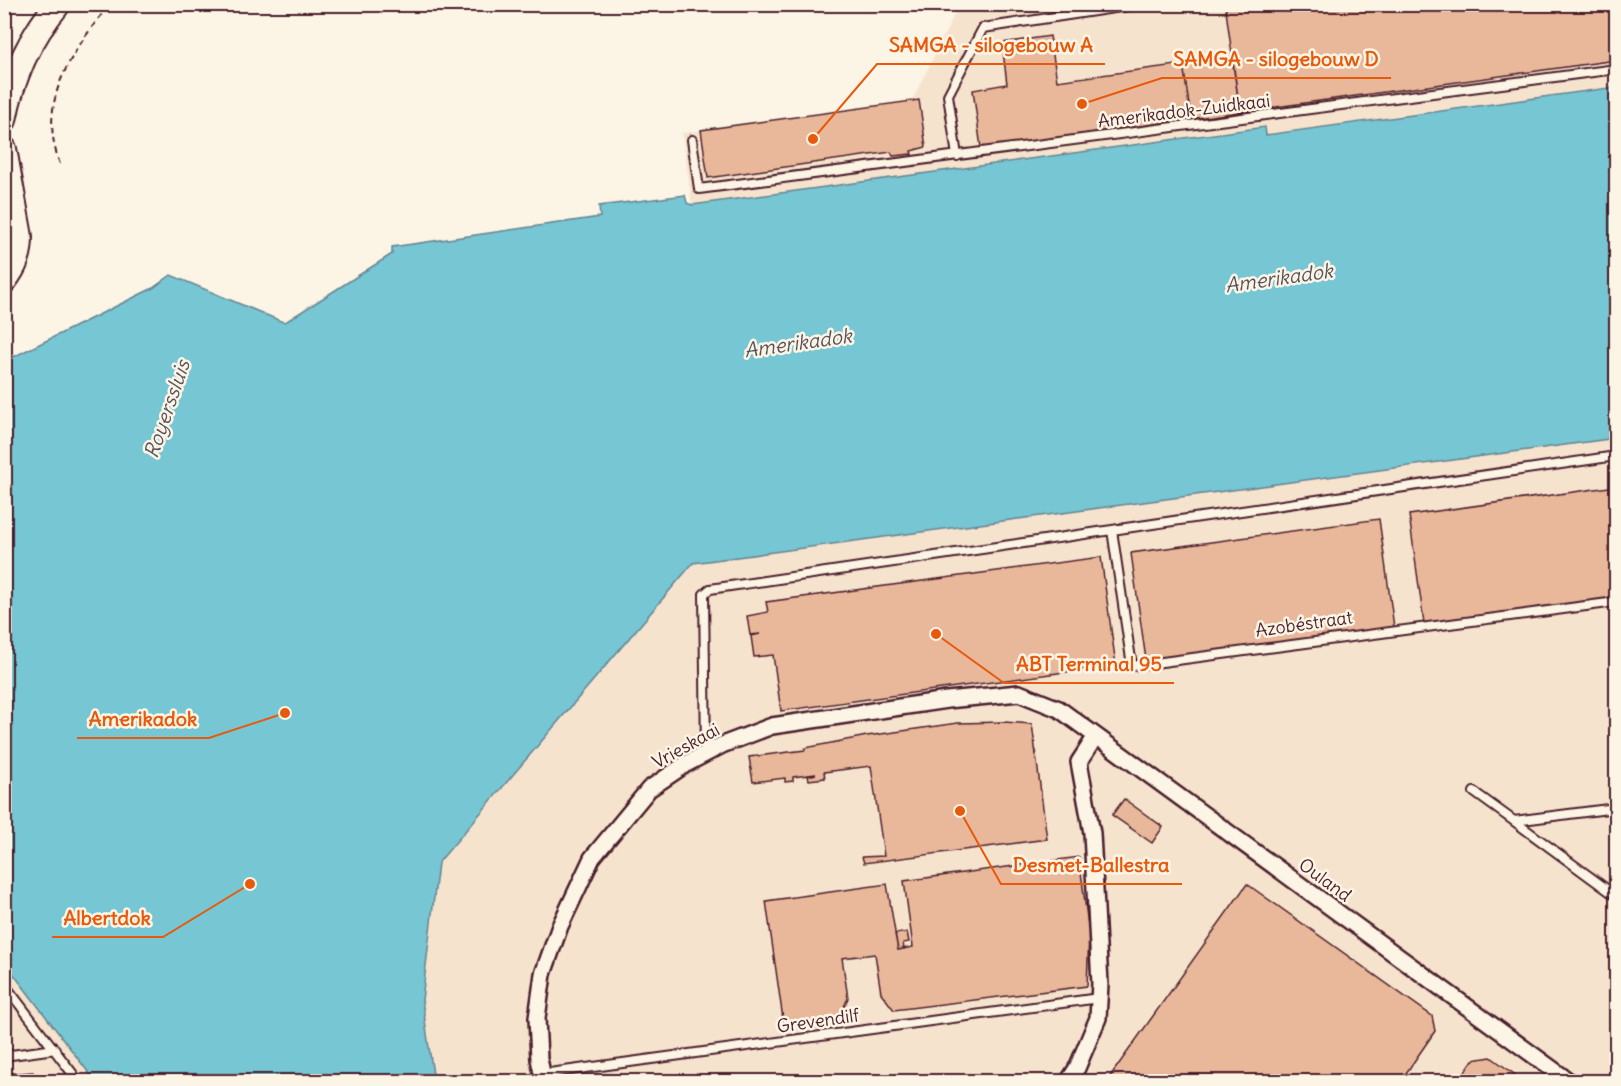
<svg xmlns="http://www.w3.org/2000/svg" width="1621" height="1086" font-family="Delius,sans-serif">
<rect width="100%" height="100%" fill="#fcf5e5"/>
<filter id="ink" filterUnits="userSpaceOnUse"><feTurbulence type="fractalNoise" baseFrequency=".0167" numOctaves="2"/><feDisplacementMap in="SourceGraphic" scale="12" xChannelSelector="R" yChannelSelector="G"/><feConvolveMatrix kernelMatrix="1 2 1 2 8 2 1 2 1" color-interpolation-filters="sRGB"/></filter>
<g filter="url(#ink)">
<path fill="#f6e3ce" d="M954,5H1616V87L1266,135L1265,127L692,205L682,133L912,101L955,13Z
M1616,438V1081L434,1082L422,1000L438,863L693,563Z
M5,963L95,1081H5Z"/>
<path fill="#77c6d3" stroke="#658390" stroke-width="1.5" d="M1616,87V438L693,563L438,863L422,1000L434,1081H95L5,963V361L153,288L171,275L283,322L287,321L392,254V247L600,217L599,206L685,195L687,203L692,205L1265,127L1266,135Z"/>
<path fill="#e9b89a" stroke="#4a1f2b" stroke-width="1.5" d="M1225,4H1616V60L1240,112Z
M1050,36L1057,81L1183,64L1191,119L981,148L973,90L1007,84L1002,43Z
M1232,57L1240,112L1191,119L1183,64Z
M919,100L926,147L911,151L912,154L893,156L891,152L708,178L701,130Z
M1616,486V597L1424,623L1409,515Z
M1379,519L1394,627L1146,660L1131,553Z
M1101,557L1116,665L781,711L773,655L754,657L751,636L760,634L750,635L747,616L768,612L766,602Z
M1004,722L1032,724L1047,839L864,863L862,857L884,856L871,766L824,772L825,778L809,780L808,776L816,774L793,777V781L785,782V778L753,782L749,757L805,750V748L867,736L958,723Z
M1124,799L1163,827L1152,843L1112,815Z
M1079,857L1089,933L1087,986L894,1010L881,993L875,954L842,958L848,998L839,1018L784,1026L766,901L887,884L898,950L913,947L904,881Z
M1247,884L1432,1016L1435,1031L1400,1082H1336L1331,1078L1328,1082H1106Z
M907,932L909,942L903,943L904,949L898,950L895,934Z
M1491,1057L1525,1082H1458L1473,1060Z
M33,1072L34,1082H4V1074Z"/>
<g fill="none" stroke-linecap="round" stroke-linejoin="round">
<g stroke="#4a1f2b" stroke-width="12">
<path id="lane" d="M692,140L699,189L1616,69
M957,156L948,95L983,28L1141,4
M1112,530L1132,666L1616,602
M706,753L704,594L710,589L1616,456
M1474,792L1514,821L1616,808
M1514,821L1616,896
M4,984L79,1082
M4,1056L55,1049
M542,1074L1099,998"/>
</g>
<g stroke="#4a1f2b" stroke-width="20">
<path id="street" d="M544,1082L539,1059L537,1018L543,974L560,926L592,858L649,789L686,764L722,745L772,726L947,700L1019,693L1059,709L1570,1082
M1068,1082L1077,1068L1098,1018L1100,984L1092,833L1079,762L1096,736"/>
</g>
<g stroke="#4a1f2b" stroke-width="28">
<path id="primary" d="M4,120C12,76 29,39 58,4
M4,149L20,237C20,255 15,267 4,281"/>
</g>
<path stroke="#4a1f2b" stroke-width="2" stroke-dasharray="6 4.5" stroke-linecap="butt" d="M60,164C36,101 71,53 110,4"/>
<use href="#lane" stroke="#fcf5e5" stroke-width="8"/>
<use href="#street" stroke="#fcf5e5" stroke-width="15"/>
<use href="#primary" stroke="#fcf5e5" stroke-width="24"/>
</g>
</g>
<g text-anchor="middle" stroke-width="5" stroke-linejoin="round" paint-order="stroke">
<g font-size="18" fill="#4a1f2b" stroke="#fcf5e5">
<text transform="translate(1184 111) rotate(-7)" y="6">Amerikadok-Zuidkaai</text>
<text transform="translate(1304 624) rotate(-8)" y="6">Azobéstraat</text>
<text transform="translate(686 746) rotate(-29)" y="6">Vrieskaai</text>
<text transform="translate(1325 880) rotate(36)" y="6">Ouland</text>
<text transform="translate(818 1021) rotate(-8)" y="6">Grevendilf</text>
</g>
<g font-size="20" font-style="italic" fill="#58515d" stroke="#fcf5e5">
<text transform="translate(1279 278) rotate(-8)" y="7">Amerikadok</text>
<text transform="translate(798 343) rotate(-8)" y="7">Amerikadok</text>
<text transform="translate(167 409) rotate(-71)" y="7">Royerssluis</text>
</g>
</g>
<path fill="none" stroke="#e8590c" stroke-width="2" d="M813 139L877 64H1105M1082 104L1162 78H1391M936 634L1004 683H1174M285 713L209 738H77M960 811L1001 884H1182M250 884L163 937H52"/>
<g fill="#e8590c" stroke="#fcf5e5" stroke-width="2">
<circle cx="813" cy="139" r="6"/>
<circle cx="1082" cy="104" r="6"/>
<circle cx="936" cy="634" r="6"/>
<circle cx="285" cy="713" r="6"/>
<circle cx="960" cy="811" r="6"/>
<circle cx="250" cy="884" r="6"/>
</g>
<g font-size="20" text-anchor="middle" font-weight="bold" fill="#e8590c" stroke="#fcf5e5" stroke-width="5" stroke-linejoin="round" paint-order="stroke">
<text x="991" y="52">SAMGA - silogebouw A</text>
<text x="1276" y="66">SAMGA - silogebouw D</text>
<text x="1089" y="671">ABT Terminal 95</text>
<text x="143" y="726">Amerikadok</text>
<text x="1091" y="872">Desmet-Ballestra</text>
<text x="107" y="925">Albertdok</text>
</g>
<rect width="1621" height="1086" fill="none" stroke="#fcf5e5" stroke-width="24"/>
<rect x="12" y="12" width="1597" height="1062" fill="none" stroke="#4a1f2b" stroke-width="2" filter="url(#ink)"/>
</svg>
